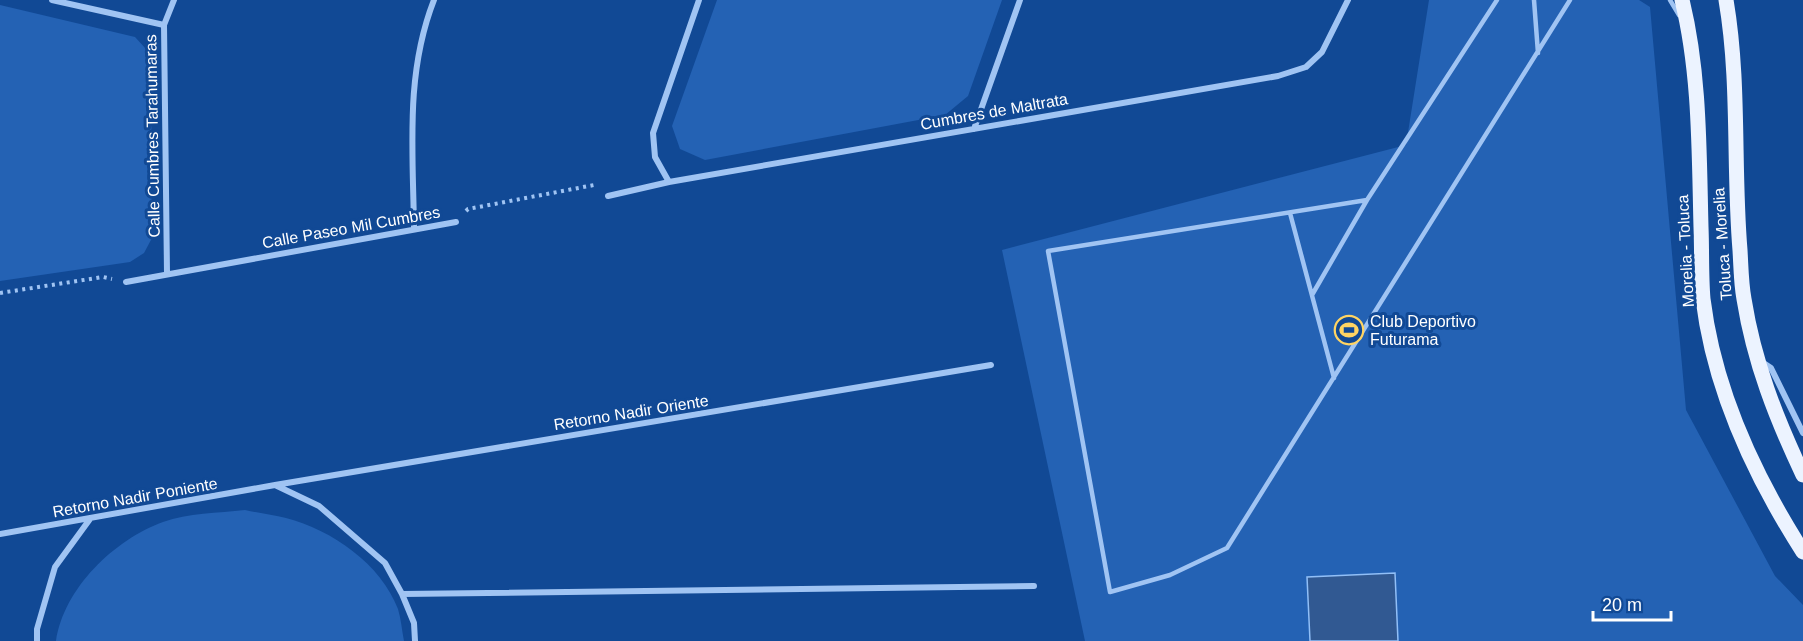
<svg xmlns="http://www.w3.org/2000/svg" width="1803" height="641" font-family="Helvetica,sans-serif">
<rect width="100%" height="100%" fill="#114995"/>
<path fill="#2462b4" d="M717,0H1002L968,96L945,115L705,160L680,149L672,126Z
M1429,0H1639L1650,7L1686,410L1775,576L1803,605V641H1085L1002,250L1406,145Z
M0,5L135,37L146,49L151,64L152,238L144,253L130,262L0,281Z
M245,510C259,513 273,515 286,518C332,530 381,564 398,609C401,619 402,631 404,641H56C64,588 114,540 163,522C188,513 218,513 245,510Z"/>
<path fill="#315992" stroke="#91bff7" stroke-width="1.5" d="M1395,573L1398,641H1310L1307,577Z"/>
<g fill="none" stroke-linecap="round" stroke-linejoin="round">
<path stroke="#a0c4f3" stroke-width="4" stroke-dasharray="3 4.5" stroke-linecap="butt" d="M466,211L468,209L594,185L596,187
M0,293L103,277L112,279"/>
<path stroke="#a0c4f3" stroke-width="4.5" d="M1534,0L1538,53
M1670,0L1679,15
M1367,200L1048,251L1110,592L1170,575L1227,548L1570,0
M1290,213L1334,378
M1312,295L1367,200L1497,0"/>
<path stroke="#a0c4f3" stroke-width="6" d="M52,0L164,25
M974,129L1020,0
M669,182L655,157L653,133L699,0
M608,196L669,182L1278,76L1306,67L1322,52L1348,0
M414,228C413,150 405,74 434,0
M167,273L164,25L174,0
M126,282L456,222
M1762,362L1771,368L1803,433
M275,485L319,506L385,563L402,594L414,623L415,641
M0,534L275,485L991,365
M402,594L1034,586
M37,641V629L55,567L90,519"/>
<path stroke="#ecf3ff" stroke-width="15" d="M1682,0C1700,73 1699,151 1701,227C1702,251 1701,276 1703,299C1714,389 1755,477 1803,552
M1726,0C1740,82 1733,167 1740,250C1741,266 1741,283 1744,299C1754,362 1776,418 1803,475"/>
</g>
<defs>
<g id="stadium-ring" transform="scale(1.5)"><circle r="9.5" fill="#114995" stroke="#ffd462" stroke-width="1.5"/><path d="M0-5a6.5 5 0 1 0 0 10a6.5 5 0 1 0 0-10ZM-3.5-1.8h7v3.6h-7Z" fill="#ffd462"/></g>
</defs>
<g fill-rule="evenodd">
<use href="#stadium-ring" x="1349" y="330"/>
</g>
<g text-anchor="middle" stroke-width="6" stroke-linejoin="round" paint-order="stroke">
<g font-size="16" fill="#fff" stroke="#114995">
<text transform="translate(994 111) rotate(-10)" y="6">Cumbres de Maltrata</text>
<text transform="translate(152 136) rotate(-91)" y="6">Calle Cumbres Tarahumaras</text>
<text transform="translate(351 227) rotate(-10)" y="6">Calle Paseo Mil Cumbres</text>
<text transform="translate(1722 244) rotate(-94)" y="6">Toluca - Morelia</text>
<text transform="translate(1685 251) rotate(-93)" y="6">Morelia - Toluca</text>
<text transform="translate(631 412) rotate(-9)" y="6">Retorno Nadir Oriente</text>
<text transform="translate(135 497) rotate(-10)" y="6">Retorno Nadir Poniente</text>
</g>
<g font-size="16" fill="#fff" stroke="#114995" text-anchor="start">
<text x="1370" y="327">Club Deportivo<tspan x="1370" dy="18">Futurama</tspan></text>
</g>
</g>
<path d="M1593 611v9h78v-9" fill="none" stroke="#ffffff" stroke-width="3"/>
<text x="1602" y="611" font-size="18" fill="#ffffff" stroke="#114995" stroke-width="4.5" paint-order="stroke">20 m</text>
</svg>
